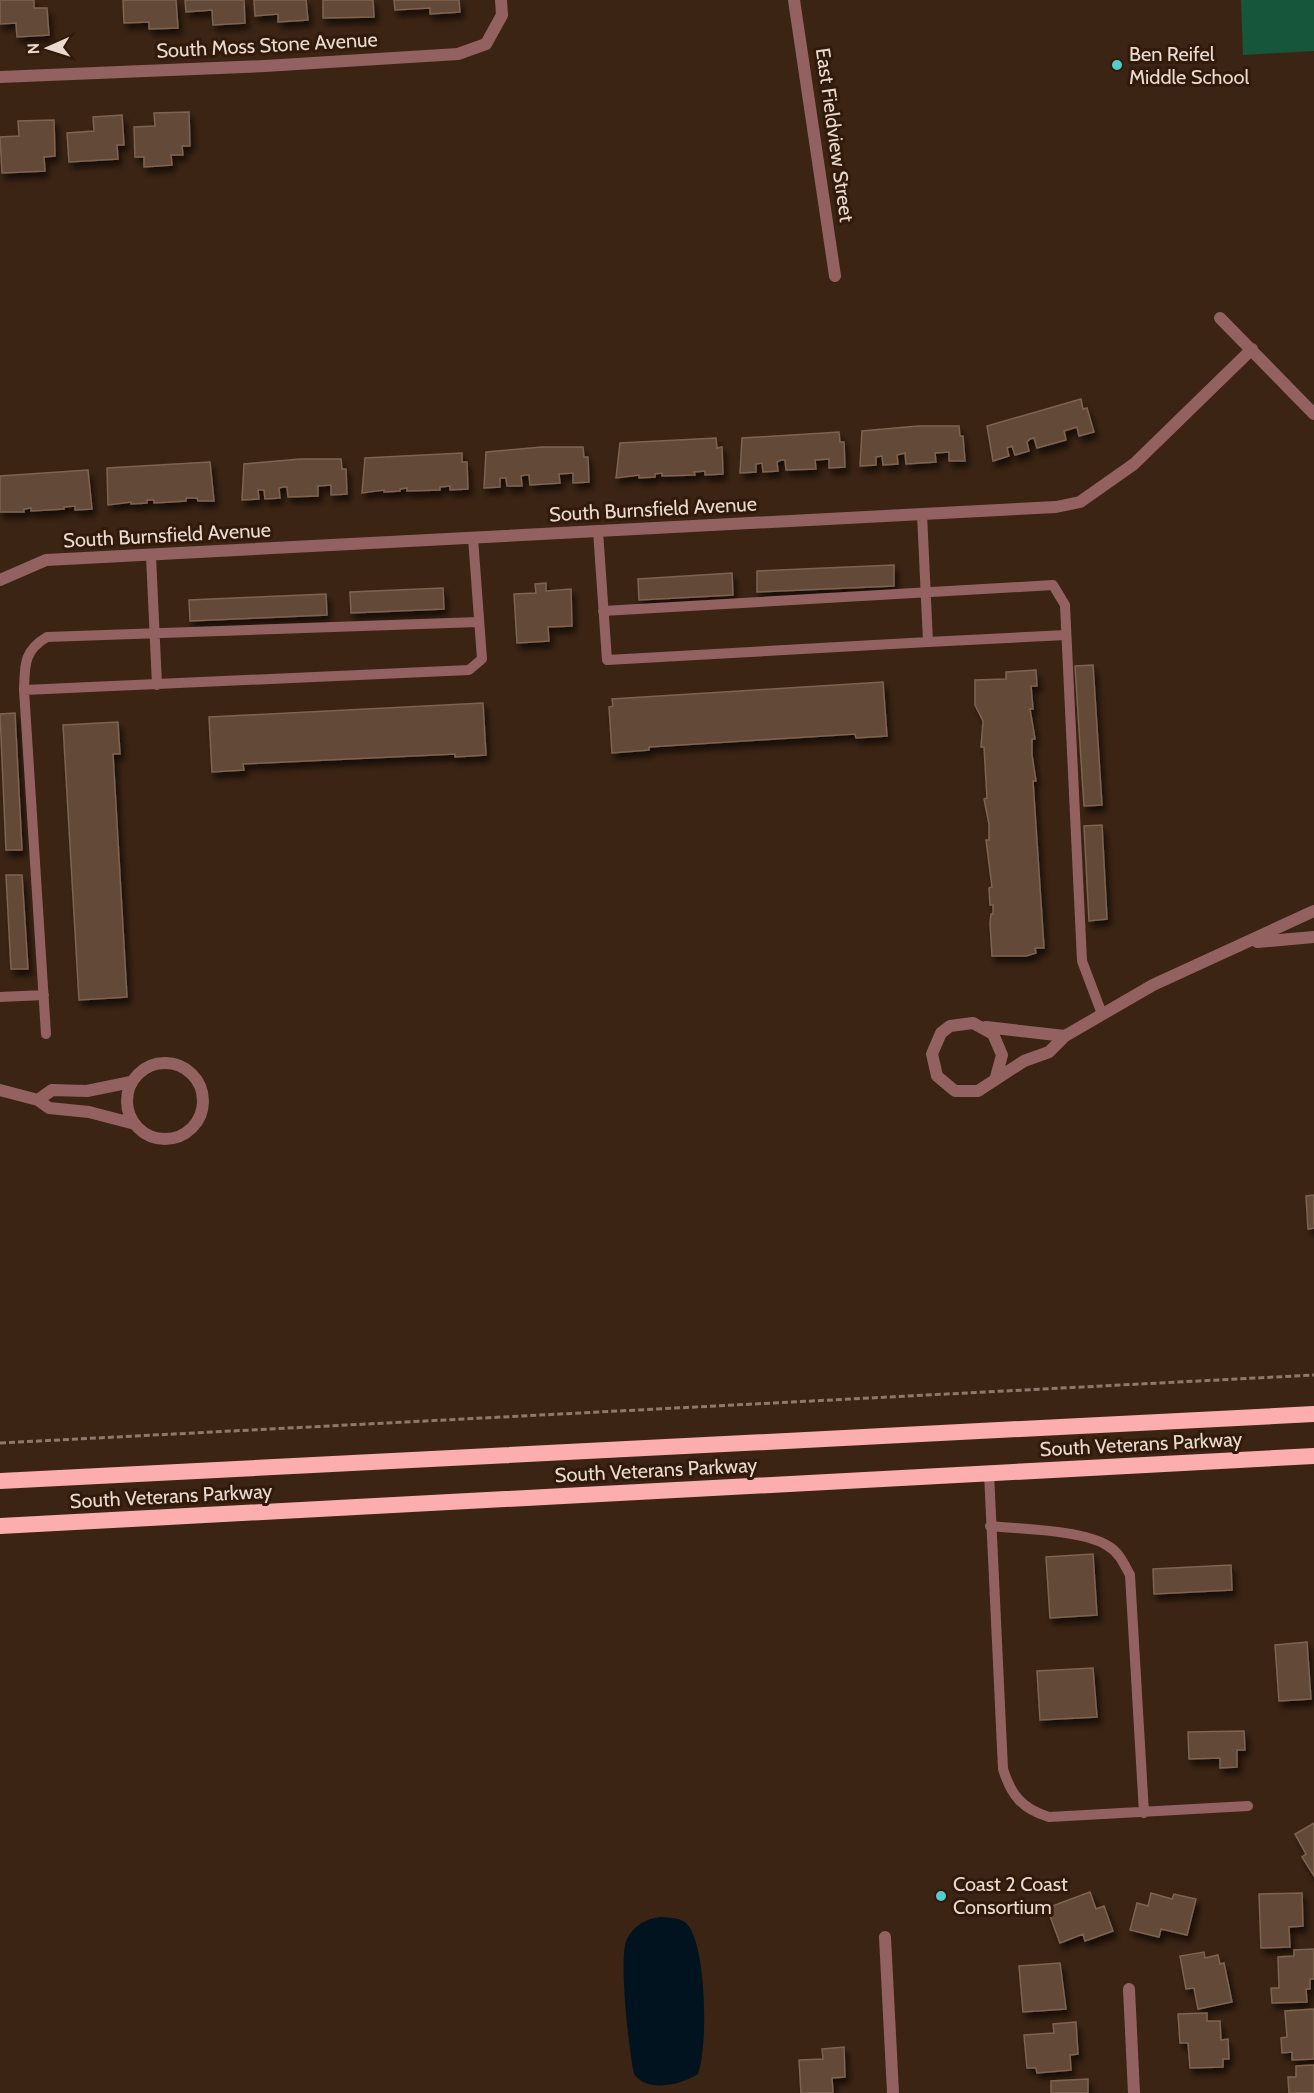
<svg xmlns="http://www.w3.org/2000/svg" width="1314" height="2093" font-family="Cabin,sans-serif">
<defs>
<filter id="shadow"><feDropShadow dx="3.5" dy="6" stdDeviation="3" flood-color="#0009"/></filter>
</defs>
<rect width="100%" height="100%" fill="#3b2414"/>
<path fill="#16573b" d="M1241,0H1314V51L1243,55Z"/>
<path fill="#01131e" d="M660,1917C669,1918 680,1917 687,1924C707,1946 708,2047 698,2074C681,2085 647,2093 634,2074C629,2052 618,1955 627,1939C634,1925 646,1919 660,1917Z"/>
<path fill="#624837" stroke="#7e6351" stroke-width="1.5" filter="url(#shadow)" d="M0,0H34V8H47L49,35L17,37L16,23L0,24Z
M123,0H176L178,28L149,29V22L124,23Z
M185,0H244L245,23L213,25L212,10L186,12Z
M254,0H306L308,20L278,22V14L255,16Z
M323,0H373L374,17L323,18Z
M394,0H459L460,12L430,14V8L395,10Z
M189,112L190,146H182L183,155H171L172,165L144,167V157H135L134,127L155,126L154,113Z
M122,115L124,145H117L118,159L69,162L67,133L94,131L93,117Z
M54,120L55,156L44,157L45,171L2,173L0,137L19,136L18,121Z
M1081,399L1083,409L1087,408L1094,432L1079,436L1077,427L1064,431L1066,440L1037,448L1034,438L1030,439L1027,442L1029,451L1015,455L1012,446L1007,448L1009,456L993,461L987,426Z
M918,426H959L960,436H963L965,461H949V452L935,453L936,462L906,464L905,453L897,455L898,464L883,465L882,456L876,457V465L860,466L862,431Z
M839,432L840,442H844L845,467L829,468V459L815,460L816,469L786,470L785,460H781L777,462L778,471L763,472L762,463L756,464V472L740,473L742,438Z
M716,438L717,448L722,447L723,474L705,475V471L694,472L695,475L662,476V473L655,474V477L639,478V475L616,478L620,443Z
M542,447H583L584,457H588L589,482L573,483V473L559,474L560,483L530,485L529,475H525L521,476L522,486H507L506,478H500V487L484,488L486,452Z
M462,453V462H467L468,489L450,490V486L440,487V490L407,491V488L400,489V491L384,492V490L362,493L365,458Z
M300,459H341L342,469H346L347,494L331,495V485L318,486V496L288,497L287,487H283L279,488L280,498L265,499L264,490H258L259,499L242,500L244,464Z
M210,462L214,501H198L197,498H186V501L154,503V500H147V503L131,504V502L108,505L107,468Z
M88,470L92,509L75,510V506L64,507V509L31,511V508L24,509V512H0V476Z
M894,565V586L757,592V571Z
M732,573L733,595L639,600L638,579Z
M546,583V591L571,589L572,626L548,627L549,641L517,643L514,594L536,593L535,584Z
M443,588L444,609L351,613L350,592Z
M326,594L327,615L190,621L189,600Z
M1093,665L1102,805L1084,806L1075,666Z
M1036,670L1037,686H1031L1033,709H1030L1035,739H1032V755L1036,781H1033L1044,948H1035L1036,953L1026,956H992L990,923L991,914H993V905H990L989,888L992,887L986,840H989V824L984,799L987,798L984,747H981L983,721L975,705V680L1006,679V672Z
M883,682L887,736L856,738L855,734L649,747V750L612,753L609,707L613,706L612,699Z
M483,703L486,755L455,757V754L243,764L244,770L212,772L209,717Z
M15,713L22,850H6L0,714Z
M118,722L120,754H113L127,997L79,1000L63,725Z
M1102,825L1107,919L1089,921L1084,826Z
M6,875H22L28,969H11Z
M1314,1195V1228L1308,1229L1306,1196Z
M1093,1554L1097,1615L1050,1618L1046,1557Z
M1231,1565L1232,1590L1154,1594L1153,1569Z
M1307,1642L1311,1699L1279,1701L1275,1645Z
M1093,1668L1097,1717L1040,1720L1037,1671Z
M1244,1731L1245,1750H1237V1767L1220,1768V1758L1189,1759L1188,1732Z
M1314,1823V1876L1302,1857L1306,1854L1295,1834Z
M1090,1892L1096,1909L1104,1906L1113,1931L1085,1941L1083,1934L1060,1943L1047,1908Z
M1151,1893L1172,1899L1174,1894L1196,1899L1187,1935L1161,1929L1159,1937L1130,1930L1137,1903L1148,1906Z
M1302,1893L1303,1926L1289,1927L1290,1947L1261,1948L1259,1894Z
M1314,1949V1979H1310V1989H1306L1307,2002L1272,2003L1271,1988H1279L1278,1957L1294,1956V1950Z
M1204,1952L1205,1958L1218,1955L1220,1964L1224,1963L1232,2002L1198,2009L1194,1988L1186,1989L1180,1956Z
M1060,1963L1066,2009L1023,2012L1019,1966Z
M1314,2009V2059L1292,2060V2052L1282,2053L1281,2038L1287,2037L1285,2011Z
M1207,2013V2021H1220L1221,2040L1228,2039L1229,2059H1223V2067L1190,2068L1188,2043H1180L1178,2014Z
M1076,2022L1078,2054L1070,2055L1071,2070L1037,2073L1036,2068H1027L1024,2035L1054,2033L1053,2024Z
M844,2047L845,2077L832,2078L833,2093H801L799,2060L823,2059L822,2049Z
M1314,2065V2093H1289L1288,2077H1296V2066Z
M1088,2079V2093H1051V2081Z"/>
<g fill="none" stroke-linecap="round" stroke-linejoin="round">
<path stroke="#8d796c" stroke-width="3" stroke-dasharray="6 3" stroke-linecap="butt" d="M0,1443L1314,1375"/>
<path stroke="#946161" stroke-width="10" d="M598,531L607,660L928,642L922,514
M151,556L157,685
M603,611L1053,585L1065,605L1082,961L1102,1014
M928,642L1066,635
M24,690C25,666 23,651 47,637L478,622
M0,997L44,995
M46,1034L24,690L469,670L482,659L473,538
M989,1473L1003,1769C1011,1795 1022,1809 1049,1817L1248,1806
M990,1526C1020,1529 1084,1530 1108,1546C1119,1552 1124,1564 1130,1575L1144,1813"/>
<path stroke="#946161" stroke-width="12" d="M794,0L835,276
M0,77L265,66L458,54L486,44L502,15L501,0
M1220,318L1314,414
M0,580L46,560L1056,507L1080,502L1134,464L1252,349
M1257,942L1314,937
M986,1027L1065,1036
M127 1101a38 38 0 1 1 76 0a38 38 0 1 1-76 0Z
M996,1077L1002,1055L993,1034L973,1023L950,1026L941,1033L932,1054L937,1076L955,1091H978L1024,1061L1049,1052L1065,1036L1153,985L1314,911
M0,1090L38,1100L49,1108L89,1112L135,1124
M38,1100L52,1090L87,1091L131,1082
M885,1937L893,2093
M1129,1989L1134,2093"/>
<path stroke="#fcaeae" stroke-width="16" d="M0,1481L1314,1414
M0,1526L1314,1456"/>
</g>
<g fill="#52cdcf" stroke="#311a0a" stroke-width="2">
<circle cx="1117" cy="65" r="6"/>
<circle cx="941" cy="1896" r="6"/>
</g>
<g text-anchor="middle" stroke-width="6" stroke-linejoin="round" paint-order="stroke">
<g font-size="20" fill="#e9d9cf" stroke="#311a0a">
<text transform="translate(267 45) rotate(-3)" y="7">South Moss Stone Avenue</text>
<text transform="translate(835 135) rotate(82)" y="7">East Fieldview Street</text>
<text transform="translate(653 509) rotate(-3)" y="7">South Burnsfield Avenue</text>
<text transform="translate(167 535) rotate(-3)" y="7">South Burnsfield Avenue</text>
<text transform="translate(1141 1444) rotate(-3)" y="7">South Veterans Parkway</text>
<text transform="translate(656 1470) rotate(-3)" y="7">South Veterans Parkway</text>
<text transform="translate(171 1496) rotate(-3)" y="7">South Veterans Parkway</text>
</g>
<g font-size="20" fill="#e9d9cf" stroke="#311a0a" text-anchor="start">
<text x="1129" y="61">Ben Reifel<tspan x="1129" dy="23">Middle School</tspan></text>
<text x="953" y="1891">Coast 2 Coast<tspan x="953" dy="23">Consortium</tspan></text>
</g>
</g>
<g transform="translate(48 48) rotate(267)" stroke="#311a0a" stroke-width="4.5" paint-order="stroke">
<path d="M0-4.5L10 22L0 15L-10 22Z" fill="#e9d9cf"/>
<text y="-9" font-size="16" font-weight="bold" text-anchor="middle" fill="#e9d9cf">N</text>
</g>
</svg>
